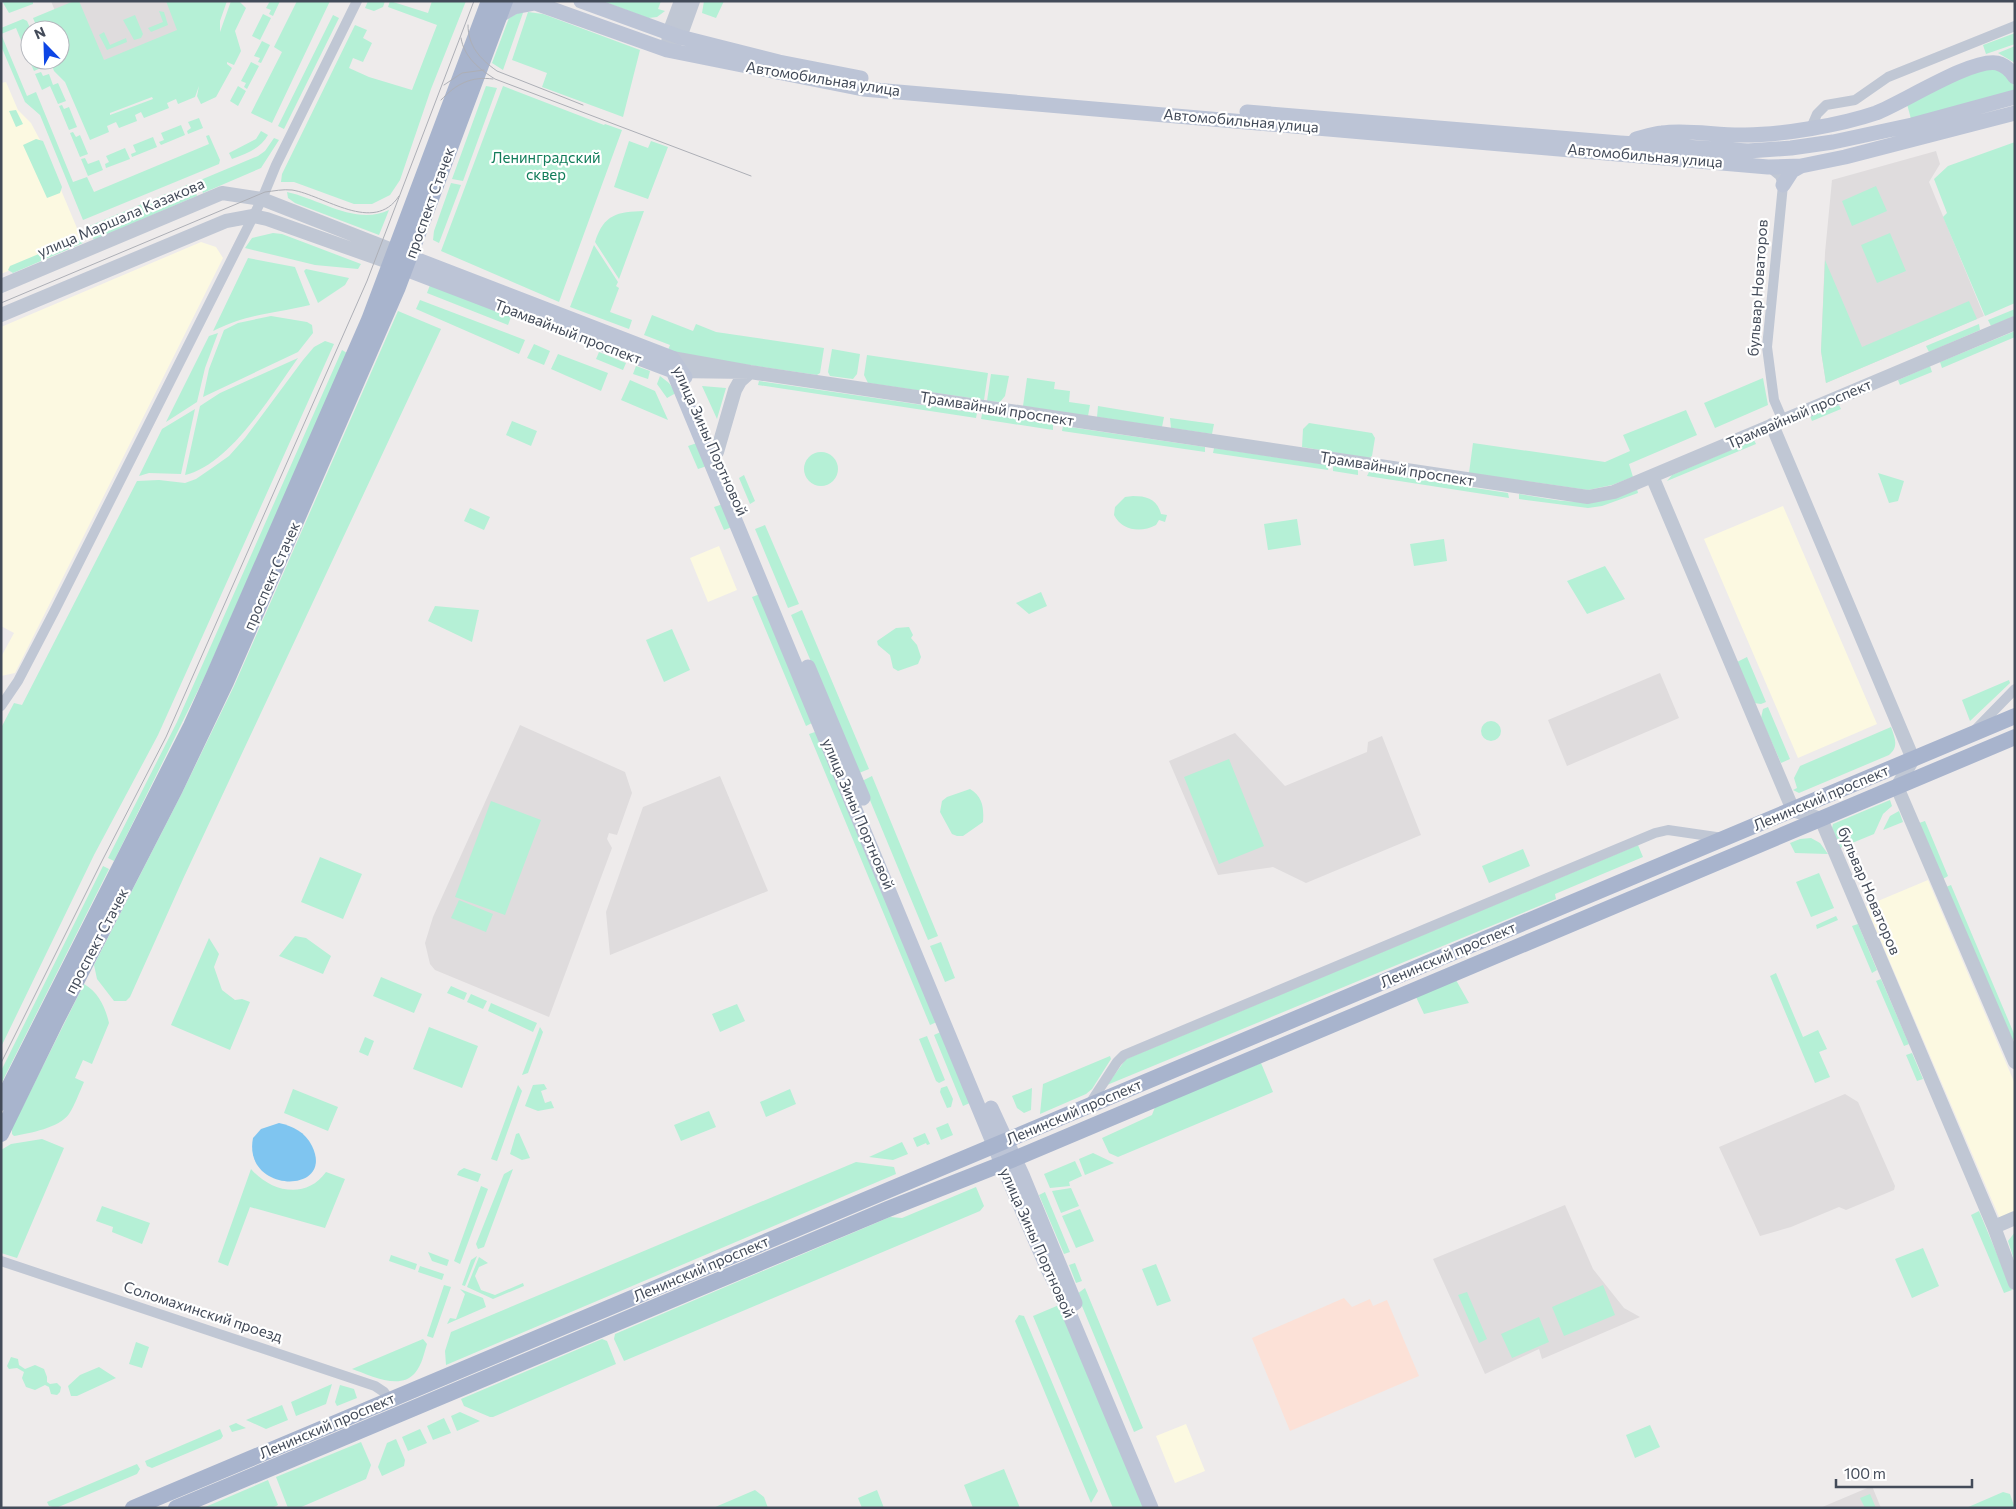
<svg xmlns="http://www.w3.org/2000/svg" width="2016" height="1509" font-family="Commissioner,sans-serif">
<rect width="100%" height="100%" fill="#eeebeb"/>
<path fill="#fcf9e1" d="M6,82L18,110L31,123L40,140L82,240L1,274V83Z
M201,242L216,247L223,258L15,673L1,676V657L14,633L1,626V327Z
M1783,506L1877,724L1798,758L1704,539Z
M719,546L737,590L708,602L690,558Z
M1928,880L2015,1084V1213L2000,1219L1866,906Z
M1186,1424L1205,1471L1175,1483L1156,1436Z"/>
<path fill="#dfdcdd" d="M51,1H192L206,48L97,116Z
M1936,151L1940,164L1929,182L1984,316L1826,383L1821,351L1825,253L1832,180Z
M1660,673L1679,718L1567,766L1548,720Z
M520,725L625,772L632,793L617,835L609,833L607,839L612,848L549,1017L435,970L430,964L425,943L433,917Z
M1235,733L1285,786L1367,752L1368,742L1382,736L1421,835L1306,883L1273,867L1218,875L1169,761Z
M720,776L768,891L610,955L606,912L643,807Z
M1845,1094L1858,1102L1895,1186L1894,1190L1846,1210L1839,1207L1791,1227L1760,1236L1719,1147Z
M1565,1205L1593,1269L1624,1308L1640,1317L1542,1359L1539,1349L1485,1374L1433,1259Z
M1872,1486L1881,1508H1820Z"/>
<path fill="#fce1d7" d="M1344,1298L1352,1307L1370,1299L1373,1306L1387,1300L1419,1376L1290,1431L1252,1338Z"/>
<path fill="#b5f0d6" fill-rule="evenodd" d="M2,1H33V4L9,13Z
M74,1H79L104,60L177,30L166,1H227L220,21V32L231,1H239L246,8L235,31L241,51L234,65L227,62V64L232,68L216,97L201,104L197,96L199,86L195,97L178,104L176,99L167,103L169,108L144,118L141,112L135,115L137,121L119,128L116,122L107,126L109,132L90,140L65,82L54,71L50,60H60V30H38L33,18ZM152,97L153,99L110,115V113Z
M270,1H280L273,16L269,14L271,10L266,8Z
M297,1H330L272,123L251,113L282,52L274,47Z
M368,1H385L383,7L374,11L365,8Z
M390,1L428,13L432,1H466L431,89L400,180L390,195L372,204H354L294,182H281L282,174L355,25L367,30L363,38L372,43L363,62L353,58L349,68L369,77L412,90L437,25L388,7Z
M602,1H661L658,9L665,11L657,17L648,18Z
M704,1H724L716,18L702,13Z
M524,10L503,70L492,63L509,18Z
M159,11L164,12L168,25L151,32L148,28L163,22Z
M528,12L543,14L640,50L623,117L542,87L547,73L512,60Z
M263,14L271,18L260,40L252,36Z
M135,15L143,34L141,38L134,40L123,20Z
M333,15L339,18L284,129L278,126Z
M23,19L27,21L31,30L30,42L23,45L16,28L1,34L27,96L36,92L73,182L87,177L94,192L209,144L206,136L209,135L220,160L219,164L83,220L40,115L25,102L1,46V28Z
M104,32L110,45L126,38L127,42L107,50L99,35Z
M2015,33V44L1986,54L1983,45Z
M262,41L270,45L261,63L258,62L260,58L254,56Z
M29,46L30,60H43L45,66L34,71L24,49Z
M2015,46V63L1998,53Z
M251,62L259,66L247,89L244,87L246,83L241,81Z
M1997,66L2012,79L2015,92L1911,119L1907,104L1942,83Z
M41,72L43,76L49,74L53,85L58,83L66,101L58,104L50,86L42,90L35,74Z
M238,86L246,91L238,106L230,101Z
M486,86L497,88L463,181L452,179Z
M503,86L604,125L605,124L622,130L559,302L441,251Z
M62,105L64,109L69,107L77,127L69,130L59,106Z
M16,110L23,124L16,127L9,111Z
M199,118L203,128L188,134L187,131L191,128L188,122Z
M181,125L185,135L161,145L159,142L164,140L161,133Z
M261,131L268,135C260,149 247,153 232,159L229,153L256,139Z
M73,132L76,137L80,135L88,154L80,157L70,133Z
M153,137L157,147L132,157L131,154L136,152L133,145Z
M274,138L279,140L261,168L203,193L198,181L258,156L265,151Z
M36,139L43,141L62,187L60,193L47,198L23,145Z
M629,141L648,148L651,141L668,147L648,199L614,187Z
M2015,142V303L1985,316L1943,217L1947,213L1934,179L1948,166Z
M125,148L130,159L106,168L105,164L109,162L106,156Z
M85,158L88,164L99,160L103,170L88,176L81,159Z
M192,183L197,196L94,240L87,227Z
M451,183L461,185L439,243L433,240L434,231Z
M1876,186L1887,211L1852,226L1842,201Z
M287,192C320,199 356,226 389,210L379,235L295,203L288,198Z
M644,211L619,279L595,242C604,214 617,212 644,211Z
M273,233L282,234L361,264L358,269L315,265L245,248L252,238Z
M1890,233L1906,271L1877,283L1861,245Z
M77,238L83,243L13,273L8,270L10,266Z
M594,245L618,282L616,286L619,288L610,312L632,320L629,329L570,307Z
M248,258L295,267L310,305C273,314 249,313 213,331Z
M1825,260L1862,347L1969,301L1977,319L1826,383L1821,351Z
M306,269L349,278L345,285L318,303L304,271Z
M430,285L511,317L508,325L427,293Z
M420,300L525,340L519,354L416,309Z
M2015,309V316L1991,326L1988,320Z
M398,311L441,329L183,879L130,997L126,1001H114L97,979L94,965L182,793L234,686Z
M652,315L693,331L696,324L716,332L824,348L820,373L817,375L695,357L668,350L670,345L644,335Z
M271,316L307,322L312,325L313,333L298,352L203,397L209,369L224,330L238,323Z
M1979,324L1980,330L1929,352L1926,346Z
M2015,331V337L1942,368L1940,362Z
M218,333L205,368L197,402L166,422L209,336Z
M325,341L334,344L158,735L94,855L1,1047V728L14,703L22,705L137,481L159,480L185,483L196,479L212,468L229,456L245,438L303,360L314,347Z
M534,344L550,351L544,365L527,358Z
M832,349L860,354L857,374L853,379L830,376L828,372Z
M342,350L347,353L207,672L114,861L108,858L177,722Z
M599,352L626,363L623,370L596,359Z
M558,354L608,373L601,391L551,369Z
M867,355L988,373L984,400L868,383L864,375Z
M298,358C272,394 230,465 185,475L200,406L220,393Z
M636,366L650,371L648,379L633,374Z
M1930,366L1932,372L1900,385L1898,380Z
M991,374L1009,376L1005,396L1000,402L987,401Z
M660,376L669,383L676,393L667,398L657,384Z
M1027,378L1055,382L1054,389L1070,391L1069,402L1090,405L1088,416L1023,406Z
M1763,378L1768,405L1715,428L1704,403Z
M630,380L655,391L668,420L621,400Z
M759,381L977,413L976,418L758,385Z
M702,386L726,388L717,419Z
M1839,405L1841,409L1812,421L1810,416Z
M1098,406L1164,417L1162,427L1097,417Z
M195,409L181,474L149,473L139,476L162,429Z
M1686,410L1697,435L1629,464L1633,477L1612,485L1588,490L1469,473L1473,443L1605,462L1630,451L1623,435Z
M982,414L1053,424V430L981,419Z
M1170,418L1214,424L1212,434L1171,428Z
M512,421L537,431L531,446L506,435Z
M1309,423L1372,433L1375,438L1372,456L1369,458L1302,447L1303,429Z
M1063,426L1205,447V452L1062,431Z
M1754,440L1756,444L1667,481L1672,475Z
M697,443L707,466L698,469L688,446Z
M1214,448L1329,465L1328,470L1213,453Z
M804 469a17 17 0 1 1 34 0a17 17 0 1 1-34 0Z
M1333,466L1358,470V475L1333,471Z
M1369,472L1508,493L1509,498L1367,476Z
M1878,473L1904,481L1898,501L1889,503Z
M744,475L755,501L750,504L739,478Z
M1637,489L1638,493L1602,506L1588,508L1519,499V494C1568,502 1589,509 1637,489Z
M1133,496C1147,496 1157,499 1161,514L1167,515L1165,522L1159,520L1156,525C1141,533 1122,531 1114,515L1115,507L1125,497Z
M723,504L732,527L724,530L714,507Z
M470,508L490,517L484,530L464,521Z
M1297,519L1301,545L1268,550L1264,524Z
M765,525L799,604L788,608L755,529Z
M1444,539L1447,561L1414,566L1410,544Z
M1605,566L1625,599L1587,614L1567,581Z
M1041,592L1047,606L1029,614L1016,603Z
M760,594L814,722L806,726L752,597Z
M435,606L479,610L472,642L428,621Z
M802,610L869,769L859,773L791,615Z
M909,627L913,635L911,638L917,645L921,657L918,664L898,671L893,668L890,655L878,645L877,641L896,628Z
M672,629L690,670L664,682L646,640Z
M1747,657L1766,702L1761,704L1754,703L1737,662Z
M2009,680L2010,683L1970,721L1962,700Z
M1768,707L1790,759L1781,763L1761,718L1763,709Z
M1481 731a10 10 0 1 1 20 0a10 10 0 1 1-20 0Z
M1891,727C1895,738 1899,747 1889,755L1799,793L1793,790L1797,788L1794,778L1800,766Z
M818,731L939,1021L930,1025L809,734Z
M1229,759L1264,846L1219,864L1184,777Z
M872,776L938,936L928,940L862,781Z
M970,789C983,797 984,808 983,822L963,836H957L952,834L940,812L942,801L947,797Z
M1890,800L1892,806L1883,814L1874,834L1840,848L1832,828L1833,824Z
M491,801L541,820L505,915L455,897Z
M1899,811L1903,822L1883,830L1890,816Z
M1925,821L1948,876L1943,879L1919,823Z
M1811,838L1820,843L1828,854L1795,853L1790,843L1800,839Z
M1638,845L1643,857L1555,894L1556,899L1107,1085L1126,1059Z
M1523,849L1530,866L1489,883L1482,866Z
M320,857L362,874L343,919L301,902Z
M103,866L109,869L1,1084V1071Z
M1819,873L1834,908L1811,917L1796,882Z
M1951,885L2015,1036V1039L2010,1041L1946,887Z
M459,900L493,914L486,932L451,918Z
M1836,916L1838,920L1817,929L1816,925Z
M1858,924L1877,970L1872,973L1852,926Z
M295,936L306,938L331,956L323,974L279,956Z
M209,938L219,954L214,967L222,990L235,1000L242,999L250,1002L230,1050L171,1025Z
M941,942L955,978L945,982L930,946Z
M1776,973L1803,1037L1818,1030L1827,1049L1819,1052L1830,1077L1815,1083L1770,976Z
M381,977L422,994L414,1013L373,996Z
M1881,979L1909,1044L1904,1046L1876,981Z
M1456,980L1469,1003L1424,1014L1416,997Z
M84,984C98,992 105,1006 109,1023L92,1064L83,1060L75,1078L84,1082C79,1093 75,1105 69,1114C59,1128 30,1133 14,1136L12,1134V1128Z
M451,986L467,993L464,1000L447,993Z
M471,994L487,1001L483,1009L467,1002Z
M491,1003L537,1023L533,1032L488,1011Z
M737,1004L745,1021L720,1032L712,1014Z
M429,1027L478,1046L462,1088L413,1069Z
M540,1027L543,1032L528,1073L522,1075Z
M943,1031L972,1102L963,1106L934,1035Z
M927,1036L945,1080L939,1083L936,1081L919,1039Z
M365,1037L374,1041L368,1056L359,1052Z
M1912,1053L1923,1079L1917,1081L1906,1055Z
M1110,1056L1111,1059L1092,1089L1086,1094L1040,1114L1043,1084Z
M1261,1063L1273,1092L1118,1157L1109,1153L1102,1138L1152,1115L1155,1107Z
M544,1084L547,1089L541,1091L545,1103L551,1101L554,1108L538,1111L525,1106L533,1085Z
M518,1085L522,1091L497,1161L491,1159Z
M947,1086L953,1099L951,1107L947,1108L940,1092L941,1088Z
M1032,1088L1031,1110L1024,1113L1017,1108L1012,1096Z
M293,1089L338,1107L328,1131L284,1113Z
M790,1089L796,1104L766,1117L760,1102Z
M709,1111L716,1127L681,1141L674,1125Z
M948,1123L953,1135L941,1140L936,1128Z
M519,1133L530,1158L522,1160L510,1154L516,1134Z
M925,1133L930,1144L927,1145L926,1143L917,1147L913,1138Z
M42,1139L64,1148L17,1258L1,1253V1150L11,1144Z
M902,1142L908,1154L893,1160L869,1157Z
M1093,1153L1114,1163L1085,1175L1079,1159Z
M1075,1161L1082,1176L1069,1182L1070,1186L1050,1188L1044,1174Z
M856,1162L894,1167L896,1174L446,1365L445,1351L451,1332Z
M464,1168L481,1174L478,1182L457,1175L459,1171Z
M251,1169C271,1192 306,1200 326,1172L345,1179L325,1228L250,1207L228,1266L218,1262Z
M513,1169L484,1247L478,1249L476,1244L504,1174Z
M481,1186L488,1189L460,1264L454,1261Z
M976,1187L984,1206L980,1211L624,1361L614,1339L615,1334L890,1217L902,1218Z
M1071,1188L1079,1206L1061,1213L1052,1191Z
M1045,1192L1070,1252L1064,1254L1039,1195Z
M102,1206L150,1223L142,1244L112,1232L113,1227L96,1221Z
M1080,1209L1094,1241L1076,1248L1062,1216Z
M1979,1211L2012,1290L2004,1293L1971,1215Z
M2015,1232V1263L2008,1241Z
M1923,1248L1939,1286L1912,1298L1895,1259Z
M428,1252L449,1260L447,1266L432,1261Z
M391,1255L417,1264L415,1270L389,1261Z
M477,1256L465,1286L462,1285L471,1260Z
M479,1257L488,1263L479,1267L475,1276L481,1290L495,1295L523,1283L524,1286L493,1299L467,1287Z
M1075,1263L1082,1281L1076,1283L1069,1265Z
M1156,1264L1171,1301L1157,1306L1142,1269Z
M420,1266L444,1274L442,1280L418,1272Z
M444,1285L451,1287L433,1338L427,1336Z
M1603,1285L1615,1315L1564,1336L1552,1307Z
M1085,1288L1143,1428L1134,1432L1077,1294Z
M460,1289L483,1298L486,1307L447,1324L450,1318L456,1319L465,1294Z
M1467,1292L1487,1339L1479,1343L1458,1295Z
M1059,1305L1144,1508H1113L1033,1316Z
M1019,1315L1024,1316L1098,1491L1091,1503L1015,1321Z
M1539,1317L1549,1342L1512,1358L1501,1334Z
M423,1339L427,1344C424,1353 422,1365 415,1373C400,1391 370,1375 352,1369Z
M602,1339L607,1341L616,1364L493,1417H490L464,1406L461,1399Z
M136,1342L149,1347L142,1368L129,1364Z
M11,1357L18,1359L19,1365L25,1369L35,1365L44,1369L47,1377V1382L50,1384L57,1383L61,1387L60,1392L57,1395L51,1394L49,1387L45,1385L35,1390L26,1387L22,1378L24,1372L17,1368L9,1369L7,1366Z
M99,1367L116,1378L77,1396H71L68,1386L80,1375Z
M332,1384L326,1404L296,1416L291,1402Z
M340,1385L354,1389L357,1398L337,1406L335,1402Z
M282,1405L288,1420L266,1429L246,1420Z
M460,1412L480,1421L457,1431L451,1416Z
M444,1418L451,1433L433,1440L427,1426Z
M236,1423L246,1428L232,1432L229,1426Z
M1650,1425L1660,1447L1635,1458L1626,1435Z
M220,1429L223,1436L221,1439L152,1468L147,1466L145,1461Z
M420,1429L427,1443L408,1451L402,1437Z
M396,1439L405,1460L404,1466L382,1476L378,1467L387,1443Z
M361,1442L371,1465L366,1479L299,1508H288L276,1477Z
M137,1464L140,1469L137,1474L56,1508L49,1506L47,1502Z
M1004,1469L1020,1508H973L964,1485Z
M268,1480L278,1505L272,1508H203Z
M755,1490L764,1497L768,1508H713Z
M877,1490L884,1508H862L858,1498Z
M2003,1492L2010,1494L2015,1508H1966Z
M1870,1494L1876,1508H1865L1860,1498Z"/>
<path fill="#7fc5f0" d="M279,1123C293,1126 305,1132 312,1146C336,1195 242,1194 253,1138L261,1129Z"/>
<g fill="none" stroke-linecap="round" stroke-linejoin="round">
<path stroke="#c0c7d4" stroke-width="10" d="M1811,128L1817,114L1826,105L1855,100L1888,77L2015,26
M1769,167L1780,176L1783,185L1767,347L1774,400L1783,421
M1,706L18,681L55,610L262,199L276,165L357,1
M1976,729L2015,689
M1089,1105L1117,1062L1124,1055L1655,833L1668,830L1723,838
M1,1261L375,1386L384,1392L389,1400"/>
<path stroke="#c0c7d4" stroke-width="14" d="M668,45L669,33L681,1
M667,50L680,37L693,1
M1,286L222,193L262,199L405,255
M1,315L226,221L253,216L267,219L391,263
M750,372L673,371L672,358L750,372L1588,497L1614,492L2015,323
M1772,425L1913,759L1897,787L2015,1062
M717,452L735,390L740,381L750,372
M1652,476L1793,810L1821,819L1994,1227L2015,1283
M1994,1227L2015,1218"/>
<path stroke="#bcc4d6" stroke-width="15" d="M581,1L680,37L779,62L861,78
M500,15L514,7L535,3L667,50L863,89L1768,167L1801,166L1845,157L2015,113
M1247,112L1620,143L1748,151L1791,148L1833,142L1912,125L2015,97
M1636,139C1644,137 1653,134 1662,133C1687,129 1719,136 1745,135C1782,135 1841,125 1876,113C1904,102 1972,58 1997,63C2005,65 2011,71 2015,77
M1783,185L1792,171L1801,166
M410,257L672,358L685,377
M395,265L673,371L1002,1164L1048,1269L1061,1294L1151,1508
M808,667L863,798
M991,1108L1023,1177L1075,1303"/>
<path stroke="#a8b4cd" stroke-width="16" d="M1,1103L191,726L214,675L369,320L489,1
M1,1134L56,1021L175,789L226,682L398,287L505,1
M133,1508L2015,716
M176,1508L888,1209L1002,1164L2015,737"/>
<path stroke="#adafb6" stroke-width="1" d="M468,25C468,46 480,59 497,71L583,105
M461,38C464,57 479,69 495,79L751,176
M444,85L462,73L484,70
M441,100C456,84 471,76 493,79
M1,303L265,192C274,191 283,189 292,190C324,195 374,235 399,196
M1,1063L103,859L166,737L367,281L474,1"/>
</g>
<g text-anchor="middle" stroke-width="4.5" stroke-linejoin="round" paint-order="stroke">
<g font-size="15" fill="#434b59" stroke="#fff">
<text transform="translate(823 79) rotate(9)" y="5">Автомобильная улица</text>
<text transform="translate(1241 121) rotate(5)" y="5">Автомобильная улица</text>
<text transform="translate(1645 156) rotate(5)" y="5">Автомобильная улица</text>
<text transform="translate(430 203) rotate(-70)" y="5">проспект Стачек</text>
<text transform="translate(121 218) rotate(-23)" y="5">улица Маршала Казакова</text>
<text transform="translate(1758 288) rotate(-86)" y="5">бульвар Новаторов</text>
<text transform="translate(568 332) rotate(21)" y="5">Трамвайный проспект</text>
<text transform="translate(997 409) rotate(9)" y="5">Трамвайный проспект</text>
<text transform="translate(1799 414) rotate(-23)" y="5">Трамвайный проспект</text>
<text transform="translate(710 441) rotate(66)" y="5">улица Зины Портновой</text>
<text transform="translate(1397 469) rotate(9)" y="5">Трамвайный проспект</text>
<text transform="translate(272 576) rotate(-66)" y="5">проспект Стачек</text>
<text transform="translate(1821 798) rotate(-23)" y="5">Ленинский проспект</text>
<text transform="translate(858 814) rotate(67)" y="5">улица Зины Портновой</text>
<text transform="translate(1869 891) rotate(67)" y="5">бульвар Новаторов</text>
<text transform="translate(97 941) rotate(-62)" y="5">проспект Стачек</text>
<text transform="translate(1448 955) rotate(-23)" y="5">Ленинский проспект</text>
<text transform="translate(1074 1112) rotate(-23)" y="5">Ленинский проспект</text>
<text transform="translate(1037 1243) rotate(66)" y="5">улица Зины Портновой</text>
<text transform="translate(701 1269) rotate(-23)" y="5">Ленинский проспект</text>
<text transform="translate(203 1312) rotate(18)" y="5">Соломахинский проезд</text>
<text transform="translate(327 1426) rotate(-23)" y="5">Ленинский проспект</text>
</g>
<g font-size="15" fill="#117d5a" stroke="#fff">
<text x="546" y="163">Ленинградский<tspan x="546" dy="17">сквер</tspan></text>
</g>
</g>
<rect width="2016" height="1509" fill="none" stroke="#434b59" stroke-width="5"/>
<g transform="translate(45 45) rotate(337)"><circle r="24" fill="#ffffff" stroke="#b4b7bd"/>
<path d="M0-4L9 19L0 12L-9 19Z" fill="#0e46e5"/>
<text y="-8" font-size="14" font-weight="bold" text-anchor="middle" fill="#434b59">N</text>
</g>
<path d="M1836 1479v8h136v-8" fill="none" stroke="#434b59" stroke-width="2.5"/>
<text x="1844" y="1479" font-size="15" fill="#434b59" stroke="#ffffff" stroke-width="4" paint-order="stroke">100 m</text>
</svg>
